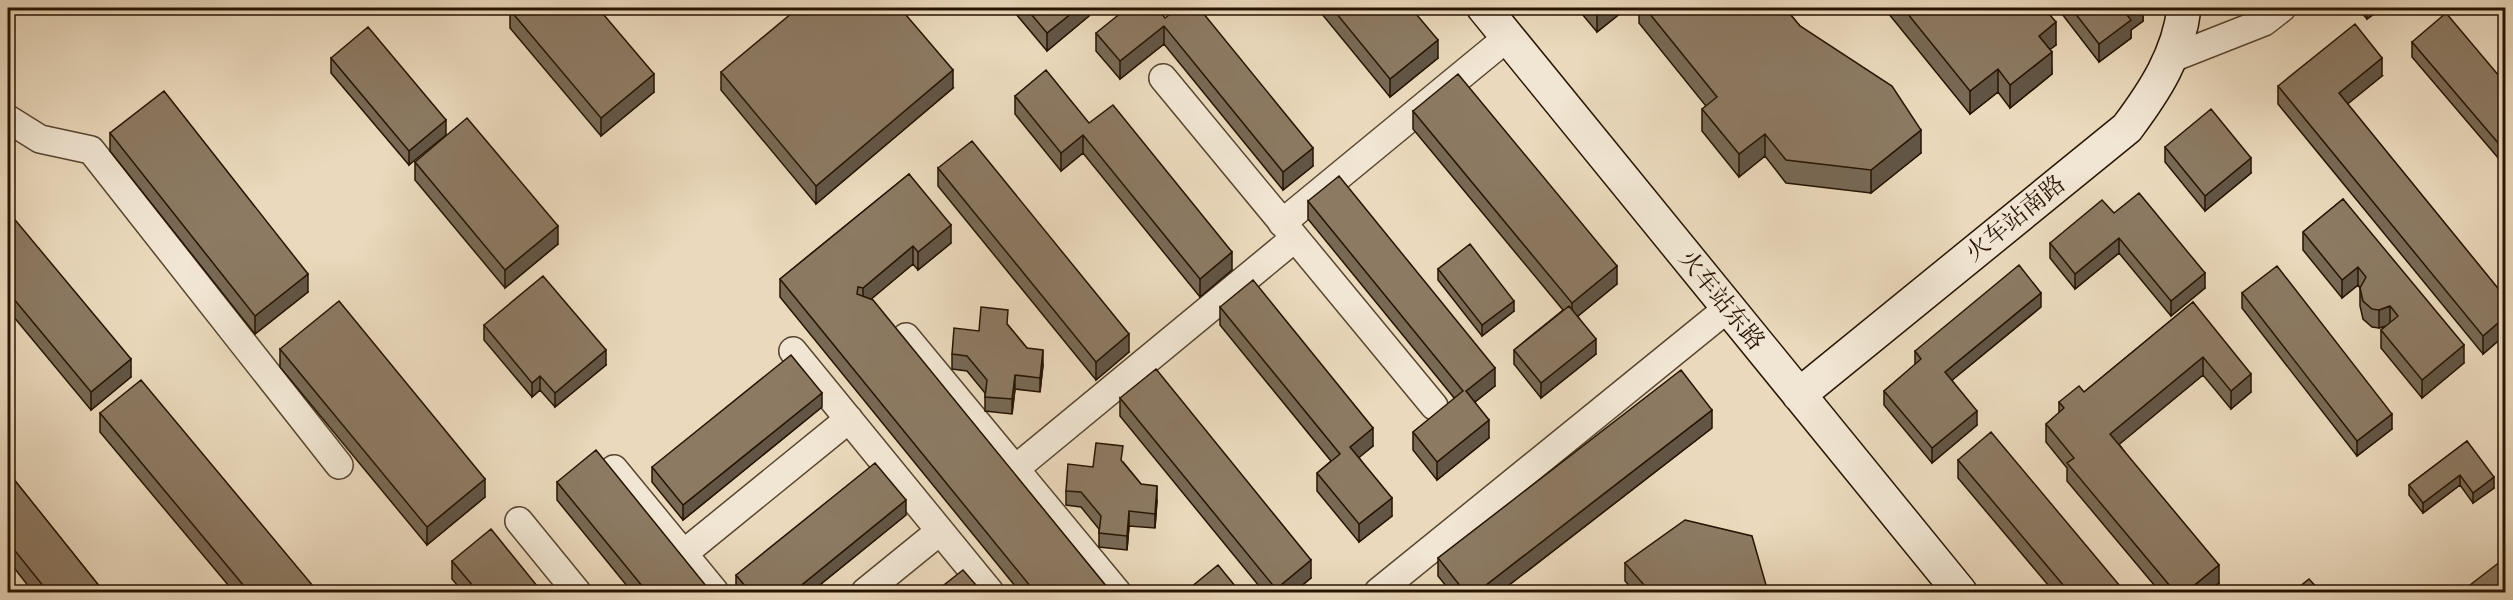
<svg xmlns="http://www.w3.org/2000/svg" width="2513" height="600" font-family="'Libre Bodoni','Noto Serif SC',serif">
<rect width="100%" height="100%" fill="#ead9bc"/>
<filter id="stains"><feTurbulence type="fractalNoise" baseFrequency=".00333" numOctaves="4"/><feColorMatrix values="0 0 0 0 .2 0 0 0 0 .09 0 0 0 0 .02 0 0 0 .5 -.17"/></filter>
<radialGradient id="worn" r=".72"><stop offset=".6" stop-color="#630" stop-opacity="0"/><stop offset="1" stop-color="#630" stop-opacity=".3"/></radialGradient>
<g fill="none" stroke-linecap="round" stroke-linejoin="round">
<g stroke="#584530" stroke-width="30">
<path id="minor" d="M2170,59L2264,22L2282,8
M1163,78L1434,406
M8,119L40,139L91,150L339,465
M1282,223L1508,37
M906,337L1117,592
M793,351L990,592
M614,469L715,592
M1015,469L1295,238
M519,521L577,592
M683,554L849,419
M865,592L940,531
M1378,592L1728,308"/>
</g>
<g stroke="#271402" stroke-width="36">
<path id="secondary" d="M1484,8L1960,592
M1799,395L2127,128C2154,92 2179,54 2184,8"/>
</g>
<use href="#minor" stroke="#f1e6d3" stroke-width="27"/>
<use href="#secondary" stroke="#f1e6d3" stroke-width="33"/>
</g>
<path fill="#786955" stroke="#271402" stroke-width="1.5" d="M1011,8H1089V16L1047,51Z
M1317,8H1411L1438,58L1390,97Z
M1577,8H1627L1597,32Z
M1639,8H1785L1800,26L1921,153L1871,193L1786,183L1765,156L1739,177L1702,131V109L1706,106L1639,23Z
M1884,8H2044L2056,45L2050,49L2052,74L2010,108L1998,92L1970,114Z
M2062,8H2143V21L2131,30V38L2099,62L2062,14Z
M2357,8H2382L2367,19Z
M510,10L654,92L601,136L510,28Z
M1165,18L1313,166L1283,190L1164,44L1120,79L1096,51V33Z
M2412,42L2505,83V166L2412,57Z
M331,58L446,120L409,165L331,73Z
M721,72L953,88L816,204L721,90Z
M2382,76L2347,104L2505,297V335L2483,354L2278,104V86Z
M1015,96L1089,123L1232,270L1200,297L1083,153L1061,171L1015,114Z
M1413,111L1617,284L1578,316L1596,354L1541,398L1514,364V350L1563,310L1413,129Z
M110,133L308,292L255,334L110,151Z
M2165,147L2251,173L2205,211L2165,162Z
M415,162L558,244L505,288L415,180Z
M938,168L1129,352L1096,380L938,186Z
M909,174L951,243L918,270L913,264L871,299L1111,592H1020L780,297V279Z
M2343,199L2464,363L2422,398L2381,348V330L2385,326L2379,328L2372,327L2363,319L2360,306V288L2358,285L2342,298L2303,250V232Z
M1308,201L1495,386L1475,402L1489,438L1437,480L1413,450V432L1455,399L1308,219Z
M2114,213L2205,288L2171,316L2119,253L2075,289L2050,258V243Z
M8,218L131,377L91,410L8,310Z
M1438,269L1514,311L1482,336L1438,280Z
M2242,293L2392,429L2357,456L2242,308Z
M2193,302L2251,392L2231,409L2203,375L2119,444L2219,583L2207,592H2160L2067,481V468L2046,442V424L2059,413V402L2084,392Z
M1220,307L1373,446L1359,457L1392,516L1359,542L1317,491V473L1331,461L1220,325Z
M2041,307L1952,380L1977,425L1932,463L1884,405V391L1915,365V351Z
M484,325L606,365L555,407L540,390L532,397L484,340Z
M1008,325L1027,348L1043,365L1040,392L1015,389L1012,414L985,411V393L967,371L952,369V354L979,331Z
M280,349L485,497L427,545L280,367Z
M2505,351V382L2499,374V356Z
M1120,398L1311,578L1294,592H1264L1120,416Z
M822,407L683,520L652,482V467Z
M100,413L318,592H234L100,432Z
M1712,428L1500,592H1451L1438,576V558Z
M2467,441L2494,488L2473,503L2460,485L2423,513L2409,495V485Z
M1958,460L2125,592H2054L1958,478Z
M1123,462L1141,484L1157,500L1155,528L1129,526L1127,550L1099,547V529L1081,507L1066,505V491L1093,467Z
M8,472L104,592H33L8,560Z
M557,482L711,592H632L557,500Z
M906,515L811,592H738L736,590V575Z
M452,561L542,592H463L452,579Z
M1625,563L1768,592H1635L1625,581Z"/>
<path fill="#625545" stroke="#271402" stroke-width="1.5" d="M1078,8H1089V16L1047,51V33Z
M1605,8H1627L1597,32V14Z
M2137,8H2143V21L2131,30V38L2099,62V44L2127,15Z
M2367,8H2382L2367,19Z
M2056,22V45L2039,58V36Z
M1164,26V44L1120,79V61Z
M1438,40V58L1390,97V79Z
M2052,52V74L2010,108V85Z
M2382,58V76L2339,111V93Z
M1998,69V92L1970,114V91Z
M953,70V88L816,204V186Z
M654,74V92L601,136V118Z
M446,120V135L409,165V151Z
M1921,130V153L1871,193V170Z
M1765,134V156L1739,177V154Z
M1083,135V153L1061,171V153Z
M1313,148V166L1283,190V172Z
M2251,158V173L2205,211V196Z
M951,225V243L918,270V252Z
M558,226V244L505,288V270Z
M2119,238V253L2075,289V274Z
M913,246V264L863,306V288Z
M1232,252V270L1200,297V279Z
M1617,266V284L1572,321V303Z
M2358,267V285L2342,298V280Z
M2205,273V288L2171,316V301Z
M308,274V292L255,334V316Z
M2041,293V307L1945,386V372Z
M1514,301V311L1482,336V325Z
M2390,306V325L2379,328V310Z
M2505,317V335L2483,354V336Z
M1129,334V352L1096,380V362Z
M1596,339V354L1541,398V383Z
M2464,345V363L2422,398V380Z
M606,350V365L555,407V393Z
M1043,350V365L1040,392V378Z
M2203,357V375L2110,452V434Z
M131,359V377L91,410V392Z
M1495,368V386L1466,409V391Z
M2251,374V392L2231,409V391Z
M1015,375V389L1012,414V399Z
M540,376V390L532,397V383Z
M822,393V407L683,520V505Z
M1712,410V428L1500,592H1477Z
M1977,411V425L1932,463V448Z
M2392,414V429L2357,456V441Z
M1489,420V438L1437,480V462Z
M1373,428V446L1350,465V447Z
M2460,475V485L2423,513V503Z
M2494,477V488L2473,503V493Z
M485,479V497L427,545V527Z
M1157,486V500L1155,528V514Z
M1392,498V516L1359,542V524Z
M906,500V515L811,592H793Z
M1129,511V526L1127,550V536Z
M1311,560V578L1294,592H1276V589Z
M2219,565V583L2207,592H2186Z"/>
<path fill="#8c7a63" stroke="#271402" stroke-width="1.5" d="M514,8H598L654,74L601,118L510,10Z
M798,8H900L953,70L816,186L721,72Z
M1026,8H1078L1047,33Z
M1127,8H1157L1165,18L1178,8H1199L1313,148L1283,172L1164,26L1120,61L1096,33Z
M1332,8H1411L1438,40L1390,79Z
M1591,8H1605L1597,14Z
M1645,8H1785L1800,26L1892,86L1921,130L1871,170L1786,160L1765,134L1739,154L1702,109L1717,97Z
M1903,8H2044L2056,22L2039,36L2052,52L2010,85L1998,69L1970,91Z
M2071,8H2137L2127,15L2131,20L2099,44Z
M2446,13L2505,83V151L2412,42Z
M2355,24L2382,58L2339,93L2505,297V317L2483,336L2278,86Z
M368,27L446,120L409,151L331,58Z
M1046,70L1089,123L1113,105L1232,252L1200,279L1083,135L1061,153L1015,96Z
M1458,74L1617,266L1572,303L1413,111Z
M164,91L308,274L255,316L110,133Z
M2211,109L2251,158L2205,196L2165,147Z
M467,118L558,226L505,270L415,162Z
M972,141L1129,334L1096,362L938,168Z
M909,174L951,225L918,252L913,246L863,288L858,287L857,294L873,300L1111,592H1035L780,279Z
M1339,176L1495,368L1466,391L1489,420L1437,462L1413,432L1463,391L1308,201Z
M2139,193L2205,273L2171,301L2119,238L2075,274L2050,243L2102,200L2114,213Z
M2343,199L2464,345L2422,380L2381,330L2398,316L2390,306L2379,310L2372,309L2363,301L2360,288L2366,277L2358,267L2342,280L2303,232Z
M11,215L131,359L91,392L8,292V218Z
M1470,244L1514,301L1482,325L1438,269Z
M2019,265L2041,293L1945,372L1977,411L1932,448L1884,391L1921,359L1915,351Z
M2277,266L2392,414L2357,441L2242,293Z
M543,276L606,350L555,393L540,376L532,383L484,325Z
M1253,280L1373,428L1350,447L1392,498L1359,524L1317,473L1340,454L1220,307Z
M339,301L485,479L427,527L280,349Z
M2193,302L2251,374L2231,391L2203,357L2110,434L2219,565L2186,592H2175L2067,463L2074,458L2046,424L2064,408L2059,402L2079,386L2084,392Z
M1569,306L1596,339L1541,383L1514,350Z
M981,307L1008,310L1007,324L1027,348L1043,350L1040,378L1015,375L1012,399L985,397L987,380L967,356L952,354L954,328L979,331Z
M2505,351V364L2499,356Z
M791,355L822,393L683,505L652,467Z
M1156,369L1311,560L1276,589L1120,398Z
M1681,370L1712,410L1477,592H1465L1438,558Z
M141,380L318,592H249L100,413Z
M1991,432L2125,592H2069L1958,460Z
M2467,441L2494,477L2473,493L2460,475L2423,503L2409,485Z
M1096,443L1123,446L1121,460L1141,484L1157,486L1155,514L1129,511L1127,536L1099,533L1101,516L1081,492L1066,491L1068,464L1093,467Z
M596,450L711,592H647L557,482Z
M875,463L906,500L793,592H750L736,575Z
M8,472L104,592H48L8,542Z
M1685,520L1752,536L1768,592H1650L1625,563Z
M491,529L542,592H478L452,561Z
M2501,561L2505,567V592H2461Z
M1218,565L1240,592H1185Z
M963,570L982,592H935Z
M2309,579L2321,592H2293Z"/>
<g text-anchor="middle" stroke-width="5" stroke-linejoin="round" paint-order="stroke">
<g font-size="24" fill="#271402" stroke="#f1e6d3">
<text transform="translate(2015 218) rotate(-39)" y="8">火车站南路</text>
<text transform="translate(1722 300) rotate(51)" y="8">火车站东路</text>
</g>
</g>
<rect width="2513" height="600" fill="none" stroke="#ead9bc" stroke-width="30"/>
<rect x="9" y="9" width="2495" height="582" fill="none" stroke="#271402" stroke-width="3"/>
<rect x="15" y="15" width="2483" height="570" fill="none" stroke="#271402" stroke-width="1.5"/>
<rect width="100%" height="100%" filter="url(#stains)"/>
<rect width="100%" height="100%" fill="url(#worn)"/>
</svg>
